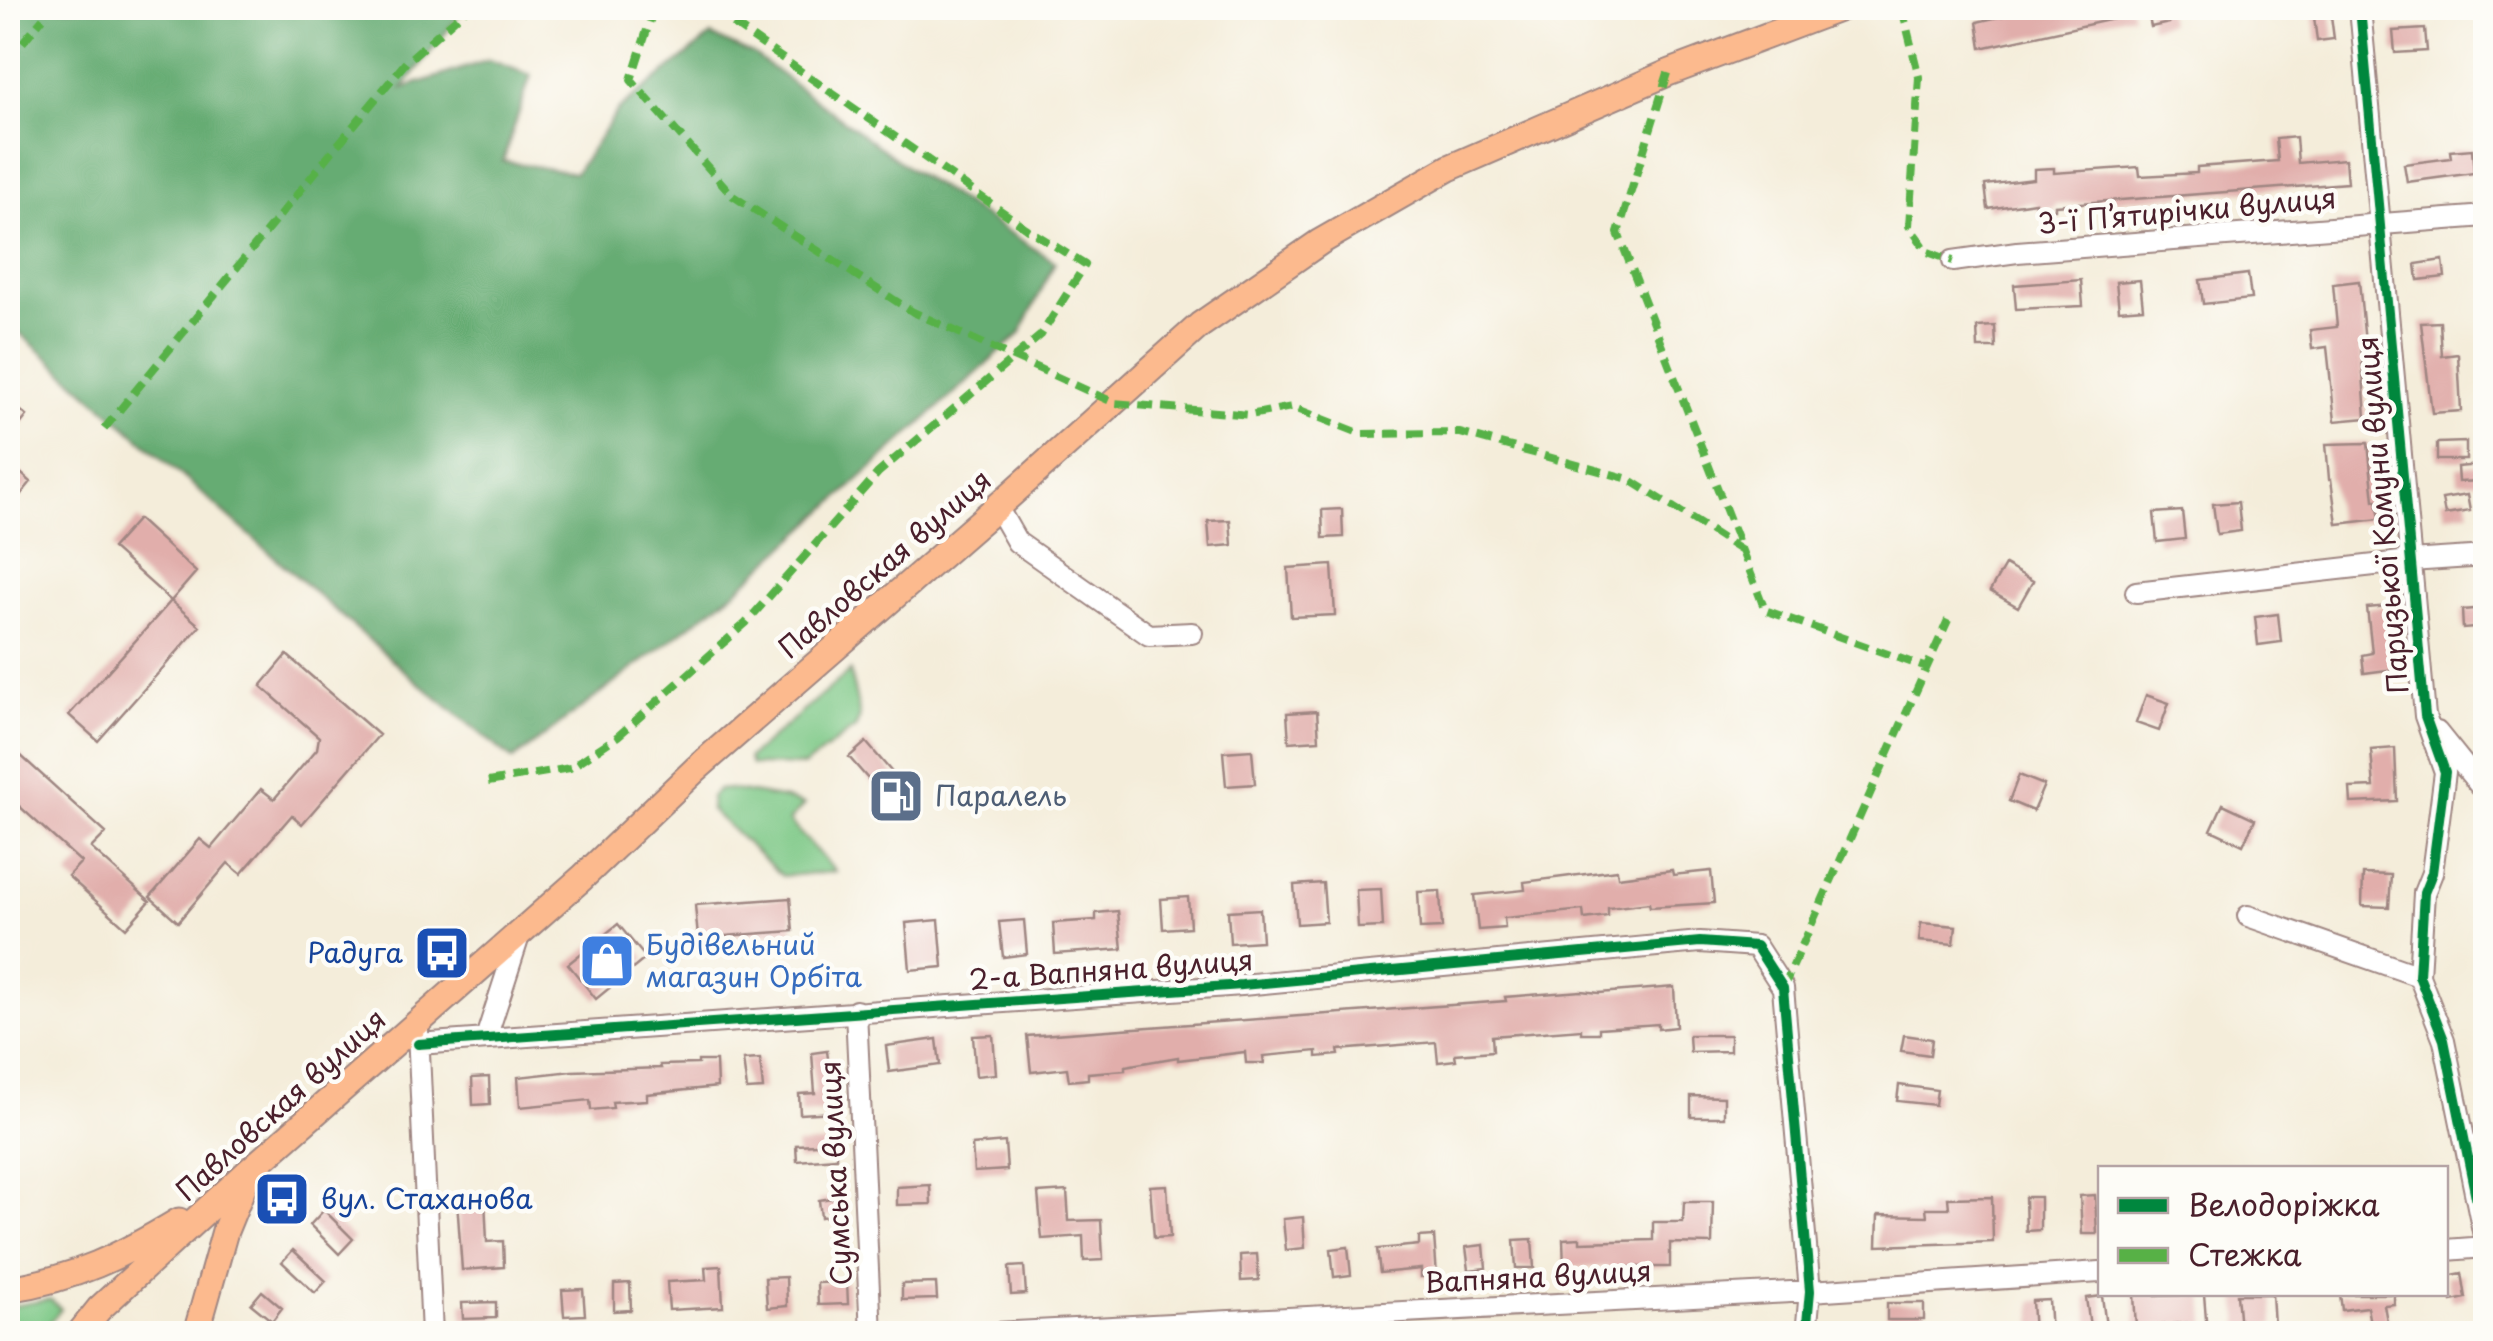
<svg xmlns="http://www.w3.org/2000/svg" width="2493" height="1341" font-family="'Playpen Sans',sans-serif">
<rect width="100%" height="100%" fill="#fdfcf7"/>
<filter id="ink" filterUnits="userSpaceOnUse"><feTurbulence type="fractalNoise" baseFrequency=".01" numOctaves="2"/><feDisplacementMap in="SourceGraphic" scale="20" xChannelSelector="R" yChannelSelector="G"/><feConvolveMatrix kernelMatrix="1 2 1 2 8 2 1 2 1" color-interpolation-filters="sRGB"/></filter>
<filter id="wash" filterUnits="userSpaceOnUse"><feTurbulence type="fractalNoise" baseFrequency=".0048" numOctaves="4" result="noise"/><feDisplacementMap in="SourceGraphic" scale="40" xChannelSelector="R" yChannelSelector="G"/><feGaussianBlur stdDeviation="2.25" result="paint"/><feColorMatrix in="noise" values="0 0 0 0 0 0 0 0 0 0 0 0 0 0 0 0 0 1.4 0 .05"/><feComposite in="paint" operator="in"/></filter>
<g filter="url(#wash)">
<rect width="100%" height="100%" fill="#f4edda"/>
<path fill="#7dc886" stroke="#647458" stroke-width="2.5" d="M850,671L860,716L856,727L804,766L751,765L748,758Z
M729,789L786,799L804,805L789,821L836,872L782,876L711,810V797L717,790Z
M50,1299L61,1309L42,1333H8V1307Z"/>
<path fill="#66ac73" stroke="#58664f" stroke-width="2.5" d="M8,8H465L403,88L489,60L531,75L503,161L575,173L619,109L711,36L753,54L907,167L1055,262L1020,334L738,589L513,760L409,675L8,323Z"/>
<g id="blocks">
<path fill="#e1aeab" d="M2037,8H2131L2132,15L1981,48L1977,22Z
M2147,8H2166L2169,23L2151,27Z
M2330,8L2334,39L2317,41L2313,9Z
M2425,29L2427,51L2395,53L2393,31Z
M2296,137L2298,163L2345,159L2347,183L2055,205V209H2035V202L1988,209L1985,185L2034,179V169L2054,168V173L2139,167L2140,176L2197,173V167L2278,161L2276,139Z
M2472,149L2474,173L2407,182L2404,164L2451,158L2450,151Z
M2443,260L2445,277L2418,280L2416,264Z
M2248,274L2251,299L2203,304L2200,280Z
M2081,280L2083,306L2016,309L2014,285Z
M2140,280L2143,308L2119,310L2116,282Z
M2359,281L2365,343H2361L2366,418L2335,421L2327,347L2312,349L2310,330L2337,327L2333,284Z
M2440,322L2442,356L2458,354L2461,411L2432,413L2421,323Z
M1995,326L1996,348H1978L1977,327Z
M8,400L27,416L8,440Z
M2466,442V460H2437V443Z
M2368,443L2374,500H2377L2380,519L2337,524L2331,479H2329L2326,444Z
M8,462L31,482L8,510Z
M2480,465L2481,481L2458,482L2457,467Z
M2467,495L2470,511L2445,515L2442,499Z
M2238,502L2241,531L2217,534L2213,504Z
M1342,509L1343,537L1323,538L1322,510Z
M2182,511L2185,539L2157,542L2154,513Z
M138,519L196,572L171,601L112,548Z
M1230,520L1232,545L1210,547L1208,521Z
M1332,565L1335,615L1291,617L1288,568Z
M2005,565L2033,581L2018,607L1990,591Z
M171,601L200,626L98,741L69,715Z
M2389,606L2395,669L2364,673L2362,655L2372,653L2367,608Z
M2486,608V627L2463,629L2462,610Z
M2278,614L2281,642L2258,645L2255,617Z
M287,655L379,735L302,824L292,815L241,874L228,863L178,922L150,897L200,839L211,848L261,789L274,799L317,749L319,737L261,686Z
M2146,695L2169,703L2159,731L2136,723Z
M1317,711L1319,740L1289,742L1287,713Z
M866,742L920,805L903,819L849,757Z
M8,744L106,833L91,848L150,901L126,928L68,876L81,862L8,796Z
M2395,748L2397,801L2351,803L2350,788L2374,787L2371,750Z
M1252,750L1255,784L1226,786L1223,752Z
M2019,775L2044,785L2033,811L2009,801Z
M2223,804L2255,819L2243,845L2211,830Z
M1617,870L1618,877L1672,870L1673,875L1711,871L1714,903L1650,907L1649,903L1608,908V916L1584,919L1583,910L1504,918L1505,928L1478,930L1474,895L1525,890L1524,882Z
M2363,874L2391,875L2389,907L2362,906Z
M1323,883L1326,922L1297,924L1294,885Z
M1381,889L1383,927L1358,928L1356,890Z
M1440,891L1442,928L1420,929L1418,892Z
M1188,897L1190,927L1163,929L1161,899Z
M790,898L793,931L698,938L695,905Z
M1260,909L1262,941L1230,943L1228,911Z
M1118,911L1122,949L1055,954L1053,923L1096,920V913Z
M939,920L943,967L910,970L906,923Z
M1024,920L1027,954L1003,957L999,922Z
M1921,923L1956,926L1954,944L1919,941Z
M618,924L646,958L596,999L568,964Z
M1674,987L1676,1027L1658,1029V1024L1599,1028V1033H1581V1029L1492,1036L1493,1051L1455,1054L1456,1060L1438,1062L1436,1042L1338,1050L1339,1055L1317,1057V1051L1263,1056L1264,1063H1246L1245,1052L1178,1060V1057L1125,1066V1070L1088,1073V1079L1069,1081L1067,1068L1031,1072L1027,1036L1506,1001L1505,997L1581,991L1599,993Z
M993,1035L996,1074L976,1076L973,1036Z
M1689,1035H1730V1051L1690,1052Z
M1904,1035L1932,1039L1930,1055L1901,1051Z
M937,1039L940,1065L889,1072L886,1046Z
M827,1051L835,1112L800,1114L799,1094L815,1093L812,1053Z
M760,1059L763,1089L747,1090L743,1060Z
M698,1061H716L717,1087L647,1094V1100L612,1102L613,1108L591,1110L590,1100L520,1107L518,1077L572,1071L661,1068L660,1065L698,1064Z
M489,1077L490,1104L473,1105L472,1078Z
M1899,1085L1937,1090L1935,1105L1897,1101Z
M1691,1096L1724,1097V1117H1691Z
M1005,1142L1007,1170L974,1172L972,1145Z
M836,1143V1158L797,1161L796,1145Z
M930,1185L931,1204L897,1205V1187Z
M1167,1185L1170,1237L1154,1238L1150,1186Z
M1067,1191L1069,1221L1101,1220L1103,1260L1084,1261L1083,1236L1042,1239L1038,1193Z
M2095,1195L2097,1234H2082L2080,1196Z
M838,1197L840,1214L821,1217L819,1200Z
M1992,1197L1993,1242L1877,1246L1878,1215L1927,1216L1926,1208H1949L1948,1198Z
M2025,1197H2040V1230L2026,1231Z
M485,1199L487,1242L503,1241L504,1267L462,1270L457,1201Z
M1684,1202H1713L1712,1244L1670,1243V1267H1626V1270H1608V1267L1564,1268L1563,1239L1580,1238V1242L1653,1240V1222H1683Z
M324,1210L353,1239L339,1254L310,1225Z
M1303,1217L1305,1248L1286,1250L1283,1219Z
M1434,1236L1437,1276L1421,1277V1269L1380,1273L1377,1249L1419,1245V1237Z
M1532,1239L1534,1268H1516L1514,1240Z
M1484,1245L1486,1268L1469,1270L1466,1247Z
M1348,1247L1351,1275L1334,1277L1331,1249Z
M293,1250L326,1281L315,1293L282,1262Z
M1257,1254L1259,1280L1241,1281L1240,1255Z
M721,1266L723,1307L669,1310L667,1282L706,1280L705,1267Z
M1024,1266L1026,1294L1011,1295L1009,1267Z
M2462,1273L2466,1298L2452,1301L2447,1276Z
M786,1277L787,1306L767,1308L765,1278Z
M847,1282L848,1304L818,1305L817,1283Z
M630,1283L631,1310L614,1311V1284Z
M936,1283L937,1299L902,1300V1284Z
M583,1289L585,1315L564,1316L562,1290Z
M262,1291L282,1308L272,1321L251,1304Z
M2156,1294V1296L2204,1294L2207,1332L2186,1334L2185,1323L2136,1327L2134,1295Z
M2237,1294H2272L2274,1325L2240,1328Z
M2340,1294H2394V1304L2384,1305L2389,1332L2372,1334L2367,1307L2342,1310Z
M2102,1296L2107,1334H2091L2086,1298Z
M2049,1300L2051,1334H2034L2032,1301Z
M496,1302V1318L463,1319L462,1303Z
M1887,1303H1924V1320H1887Z"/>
</g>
</g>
<g filter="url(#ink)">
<use href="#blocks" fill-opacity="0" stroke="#9f8682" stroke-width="2.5"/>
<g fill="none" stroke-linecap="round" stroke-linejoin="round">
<g stroke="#9f8682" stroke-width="24">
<path id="minor" d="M2360,8L2425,716L2445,772L2432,873L2424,893L2419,976L2444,1040L2486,1246
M1953,261L2017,252L2486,216
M997,507L1017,542L1149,635L1192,633
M2136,592L2410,561L2486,556
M2437,732L2486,793
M2248,916L2419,976
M856,1011L871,1334
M418,1031L432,1334
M486,1038L520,933
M418,1044L1242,985L1700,942L1756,946L1783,988L1810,1291L1806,1334
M2446,1250L2486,1247
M978,1334L1810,1291L2100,1272"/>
</g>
<g stroke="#9f8682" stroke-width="29">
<path id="major" d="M8,1289C75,1279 121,1256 179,1221
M79,1334L99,1309L248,1172L582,878L696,769L997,507L1200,325L1320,242L1449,168L1668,73L1841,8
M196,1334L225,1231L247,1177"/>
</g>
<use href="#minor" stroke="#fff" stroke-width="20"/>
<use href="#major" stroke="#fcba8e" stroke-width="25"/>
<path stroke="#57b146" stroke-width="8" stroke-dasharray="15 8" stroke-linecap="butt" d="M654,8L631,80L733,196L913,312L1115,403L1250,415L1292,407L1362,434L1460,433L1629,479L1742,551
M1902,8L1919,77L1909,226L1928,252L1953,261
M8,60L43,18
M1668,73L1618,233L1765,610L1927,668
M104,429L406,62L467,8
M488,782L570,768L618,736L746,623L878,473L1041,335L1085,265L1026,228L710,8
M1783,988L1948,620"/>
<g stroke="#fdfcf7" stroke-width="16">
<path id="cycleway" d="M2360,8L2425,716L2445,772L2432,873L2424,893L2419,976L2444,1040L2486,1246
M418,1044L1242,985L1700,942L1756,946L1783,988L1810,1291L1806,1334"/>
</g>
<use href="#cycleway" stroke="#00873e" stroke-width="10"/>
</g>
</g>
<defs>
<g id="fuel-square" transform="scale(2.875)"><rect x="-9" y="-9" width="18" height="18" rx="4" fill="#5c6f8a" stroke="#fdfcf7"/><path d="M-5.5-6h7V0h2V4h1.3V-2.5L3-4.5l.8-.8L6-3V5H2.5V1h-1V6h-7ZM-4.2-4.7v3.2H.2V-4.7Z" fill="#fff"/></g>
<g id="bus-square" transform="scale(2.875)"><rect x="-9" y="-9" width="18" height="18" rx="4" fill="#1a4fb4" stroke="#fdfcf7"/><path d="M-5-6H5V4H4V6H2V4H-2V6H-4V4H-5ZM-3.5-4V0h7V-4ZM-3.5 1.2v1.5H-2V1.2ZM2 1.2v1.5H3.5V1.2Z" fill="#fff"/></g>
<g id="shop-square" transform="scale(2.875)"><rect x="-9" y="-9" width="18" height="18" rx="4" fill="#3f7fe0" stroke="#fdfcf7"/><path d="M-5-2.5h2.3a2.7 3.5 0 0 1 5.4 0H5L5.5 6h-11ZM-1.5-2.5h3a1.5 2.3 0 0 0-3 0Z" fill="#fff"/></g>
</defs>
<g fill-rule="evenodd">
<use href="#fuel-square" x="896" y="796"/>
<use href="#bus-square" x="442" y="953"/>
<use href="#shop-square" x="607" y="961"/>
<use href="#bus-square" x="282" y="1199"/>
</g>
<g text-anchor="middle" stroke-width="9" stroke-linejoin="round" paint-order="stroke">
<g font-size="28" fill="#4a1f2b" stroke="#fdfcf7">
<text transform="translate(2187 211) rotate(-5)" y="10">3-ї П’ятирічки вулиця</text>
<text transform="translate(2383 515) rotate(-95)" y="10">Паризької Комуни вулиця</text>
<text transform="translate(885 564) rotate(-41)" y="10">Павловская вулиця</text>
<text transform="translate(1111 970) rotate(-4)" y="10">2-а Вапняна вулиця</text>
<text transform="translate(281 1105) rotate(-42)" y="10">Павловская вулиця</text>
<text transform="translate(836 1173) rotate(-93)" y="10">Сумська вулиця</text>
<text transform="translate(1538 1277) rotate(-3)" y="10">Вапняна вулиця</text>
</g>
<g font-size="28" fill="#4e5e75" stroke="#fdfcf7" text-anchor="start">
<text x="935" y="806">Паралель</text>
</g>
<g font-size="28" fill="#366cbe" stroke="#fdfcf7" text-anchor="start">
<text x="646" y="955">Будівельний<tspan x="646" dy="32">магазин Орбіта</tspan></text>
</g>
<g font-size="28" fill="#164399" stroke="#fdfcf7" text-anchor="end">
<text x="403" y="963">Радуга</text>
<text x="321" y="1209" text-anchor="start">вул. Стаханова</text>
</g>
</g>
<rect width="2493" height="1341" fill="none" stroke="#fdfcf7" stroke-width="40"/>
<rect x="2098" y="1166" width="350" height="130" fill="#fdfcf7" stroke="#b5a4a5" stroke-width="2.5"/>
<rect x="2118" y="1198" width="50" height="15" fill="#00873e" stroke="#b5a4a5" stroke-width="2.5"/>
<text x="2188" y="1216" font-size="30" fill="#4a1f2b">Велодоріжка</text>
<rect x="2118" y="1248" width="50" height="15" fill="#57b146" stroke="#b5a4a5" stroke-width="2.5"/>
<text x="2188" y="1266" font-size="30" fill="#4a1f2b">Стежка</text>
</svg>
